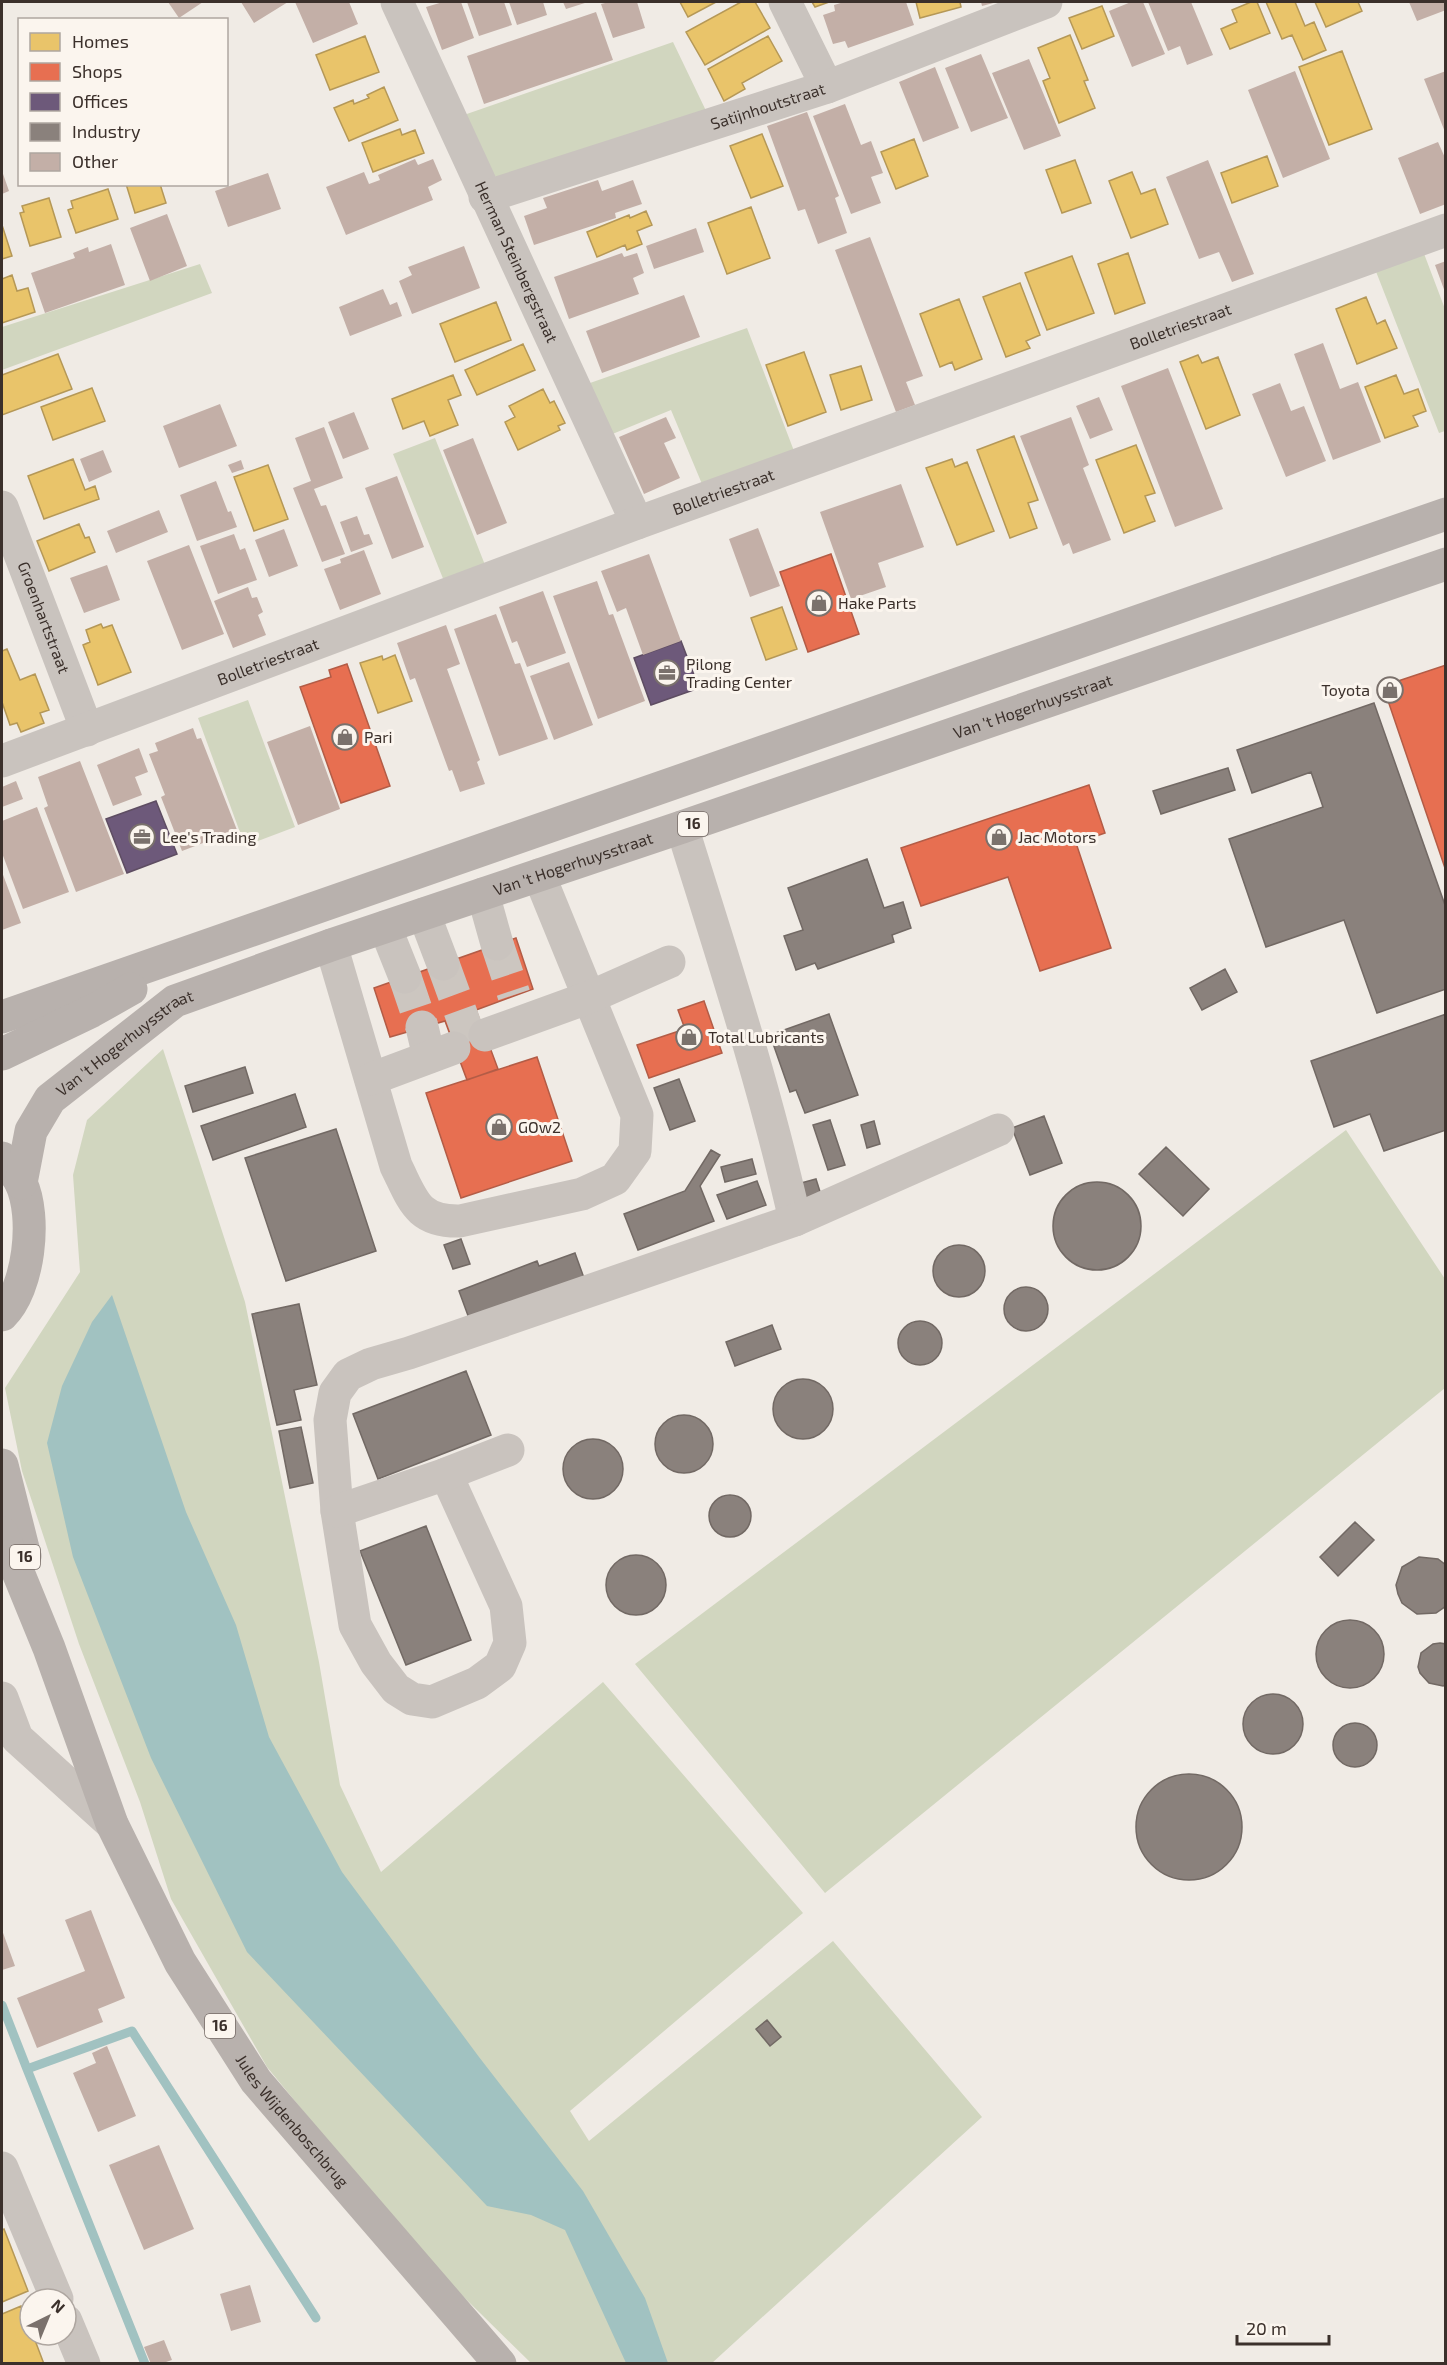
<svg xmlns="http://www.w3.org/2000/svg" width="1447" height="2365" font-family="'Exo 2',sans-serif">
<rect width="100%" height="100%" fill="#f0ebe5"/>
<path fill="#d1d6bf" d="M673,42L709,117L504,182L493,175L461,116Z
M1423,251L1445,309V431L1439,433L1375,269Z
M200,264L212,293L2,370V327Z
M747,328L794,451L702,484L671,410L610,435L590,383Z
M435,438L487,570L446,586L393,454Z
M248,700L295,827L245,846L198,718Z
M163,1049L245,1302L319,1662L340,1785L381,1872L603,1682L803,1913L570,2111L589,2141L833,1941L982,2117L712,2363H531L424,2258L267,2067L171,1899L140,1802L79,1644L22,1471L5,1388L80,1272L73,1175L87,1120Z
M1346,1130L1445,1279V1388L825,1893L635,1664Z"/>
<path fill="#a1c2c1" d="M112,1295L186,1512L236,1625L269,1737L342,1872L479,2057L583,2191L645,2298L668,2363H626L565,2230L531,2215L487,2206L247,1952L151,1758L73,1557L47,1443L62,1386L92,1322Z"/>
<path fill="#e9c46a" stroke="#b59857" stroke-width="1.5" d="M680,2H716L688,17Z
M741,2H755L770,28L705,65L686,32Z
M812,2H829L815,7Z
M916,2H960L961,7L920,18Z
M1251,2H1257L1270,33L1230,49L1221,29L1237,22L1232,10Z
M1266,2H1295L1305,26L1314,22L1326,50L1303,60L1292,35L1282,39Z
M1315,2H1358L1362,11L1326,27Z
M1102,6L1114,36L1082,49L1069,18Z
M1070,35L1088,80L1084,81L1095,108L1059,123L1043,81L1050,78L1038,48Z
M365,36L379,72L330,90L316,55Z
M768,36L782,61L742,83L745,89L724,101L708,69Z
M1342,51L1372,129L1329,145L1299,67Z
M384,87L398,120L349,141L334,108L353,100L354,104L369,98L367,95Z
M400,129L402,135L415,130L424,153L373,172L362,143Z
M762,134L783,186L751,198L730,146Z
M914,139L928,176L896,189L881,152Z
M1267,156L1278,186L1232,203L1221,173Z
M1075,160L1091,203L1062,213L1046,170Z
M1132,172L1141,194L1155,189L1168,224L1131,238L1109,181Z
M126,184H160L166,203L135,213Z
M108,189L118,219L76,233L68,210L73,208L71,201Z
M49,198L61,237L30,246L20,213L24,212L22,206Z
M751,207L770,258L727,274L708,223Z
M646,211L652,225L637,231L642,244L627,250L625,245L597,257L587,232L629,215L630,218Z
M2,225L12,256L2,259Z
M1128,253L1145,303L1115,314L1098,264Z
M1072,256L1094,313L1047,330L1025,273Z
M12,275L17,291L28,288L35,312L2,323V279Z
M1020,283L1040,335L1026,341L1030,348L1006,357L983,297Z
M1366,297L1377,324L1385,320L1397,348L1357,364L1336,309Z
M959,299L982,359L955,370L952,362L940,367L920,314Z
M496,302L511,340L455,362L440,324Z
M523,344L535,370L477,395L465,370Z
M804,352L826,412L788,426L766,365Z
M58,354L72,389L2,415V375Z
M1198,355L1202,363L1218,357L1240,415L1206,429L1180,362Z
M861,366L872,400L841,410L830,375Z
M453,375L461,395L448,400L458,425L430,436L424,421L403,429L392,399Z
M1396,375L1404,394L1418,389L1426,411L1413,416L1418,426L1385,438L1365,387Z
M92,388L105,421L53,440L41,407Z
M543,389L550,403L554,401L565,423L558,426L560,430L518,450L505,422L515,417L509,406Z
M1014,436L1038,500L1028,503L1037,528L1010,538L977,450Z
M1136,445L1155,493L1145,496L1155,521L1124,533L1096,460Z
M73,459L85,490L95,486L99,499L44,519L28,476Z
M952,459L955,467L967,462L994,531L957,545L926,468Z
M268,465L288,519L254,531L234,477Z
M79,524L85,538L89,537L95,552L49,571L37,541Z
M782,607L797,649L766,660L751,618Z
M101,624L103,628L112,625L131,672L98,685L83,645L90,642L86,630Z
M7,649L20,680L35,674L49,710L40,713L44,723L21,732L17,723L10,725L2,702V651Z
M395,655L412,701L378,713L360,663L382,656L383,660Z
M4,2229L28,2291L2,2302V2230Z
M21,2306L30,2327V2335H33L44,2364H2V2314Z"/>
<path fill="#e76f51" stroke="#b35c46" stroke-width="1.5" d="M831,554L859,634L808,652L780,572Z
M347,664L390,786L341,803L300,687L331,677L329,670Z
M1446,665V871L1383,686Z
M1089,785L1105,833L1076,843L1111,948L1040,971L1008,877L921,906L901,848Z
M516,938L533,989L476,1010L498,1069L467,1080L445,1021L390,1037L374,988Z
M704,1001L722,1053L649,1078L637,1045L685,1029L678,1010Z
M537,1057L572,1161L461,1198L426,1093Z"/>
<path fill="#6d597a" stroke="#5e4d62" stroke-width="1.5" d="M681,641L699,688L651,705L634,658Z
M156,801L177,854L127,873L106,819Z"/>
<path fill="#8a817c" stroke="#726964" stroke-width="1.5" d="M1374,703L1446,908V989L1377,1013L1344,920L1266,947L1229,839L1323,807L1311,772L1252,793L1237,750Z
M1228,768L1235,790L1161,814L1153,791Z
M867,859L884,908L903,902L911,928L892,935L894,942L818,969L815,963L796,970L784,936L803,930L788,888Z
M1225,969L1237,992L1202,1010L1190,988Z
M829,1014L858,1095L805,1113L796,1090L790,1092L770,1035Z
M1446,1014V1130L1384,1151L1370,1114L1334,1127L1311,1061Z
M245,1067L253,1093L193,1112L185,1086Z
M679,1079L695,1121L670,1130L654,1088Z
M295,1094L306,1127L213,1160L201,1126Z
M1044,1116L1062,1163L1030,1175L1012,1128Z
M830,1120L845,1165L828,1170L813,1125Z
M874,1121L880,1144L867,1148L861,1125Z
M336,1129L376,1251L286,1281L245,1158Z
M1166,1147L1209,1189L1183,1216L1139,1174Z
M711,1150L720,1155L700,1186L714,1221L638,1250L624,1214L685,1191Z
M752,1159L756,1174L725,1182L721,1167Z
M816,1179L822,1198L807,1203L801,1183Z
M757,1181L766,1205L727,1219L717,1195Z
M1053 1226a44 44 0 1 1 88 0a44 44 0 1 1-88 0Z
M461,1239L470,1264L453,1269L444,1245Z
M933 1271a26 26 0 1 1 52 0a26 26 0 1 1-52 0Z
M575,1253L584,1278L470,1321L459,1291L537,1261L539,1266Z
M1004 1309a22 22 0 1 1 44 0a22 22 0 1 1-44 0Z
M299,1304L317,1385L294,1390L301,1420L277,1425L252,1314Z
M898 1343a22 22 0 1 1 44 0a22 22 0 1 1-44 0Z
M772,1325L781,1349L735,1366L726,1342Z
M466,1371L491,1435L378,1479L353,1414Z
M773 1409a30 30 0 1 1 60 0a30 30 0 1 1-60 0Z
M655 1444a29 29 0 1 1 58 0a29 29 0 1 1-58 0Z
M301,1427L313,1483L290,1488L279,1431Z
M563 1469a30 30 0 1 1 60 0a30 30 0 1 1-60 0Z
M709 1516a21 21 0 1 1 42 0a21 21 0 1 1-42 0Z
M1355,1522L1374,1540L1338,1576L1320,1557Z
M426,1526L471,1640L406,1665L360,1551Z
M606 1585a30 30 0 1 1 60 0a30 30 0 1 1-60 0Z
M1419,1557L1438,1559L1446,1565V1606L1436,1613L1417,1614L1402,1603L1398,1594L1396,1585L1402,1567Z
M1316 1654a34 34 0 1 1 68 0a34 34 0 1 1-68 0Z
M1440,1643L1446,1644V1685L1443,1686L1429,1683L1420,1673L1418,1667L1421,1653L1433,1644Z
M1243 1724a30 30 0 1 1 60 0a30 30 0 1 1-60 0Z
M1333 1745a22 22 0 1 1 44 0a22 22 0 1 1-44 0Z
M1136 1827a53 53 0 1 1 106 0a53 53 0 1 1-106 0Z
M767,2020L781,2037L770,2046L756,2029Z"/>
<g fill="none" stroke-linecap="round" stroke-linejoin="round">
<path stroke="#a1c2c1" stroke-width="9" d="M2,2005L27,2069
M145,2364L27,2069L132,2031L316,2318"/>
</g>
<path fill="#c3afa7" d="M168,2H203L179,18Z
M241,2H288L254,23Z
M295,2H349L358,24L313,43Z
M443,2H461L474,38L442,50L426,7Z
M467,2H504L512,25L479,36Z
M509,2H543L547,15L517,25Z
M563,2H588L566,9Z
M609,2H637L645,28L613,38L601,4Z
M844,2H906L914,25L848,48L845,41L833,44L823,15L835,11L834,5Z
M981,2H997L982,6Z
M1131,2H1143L1165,54L1132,67L1109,11Z
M1148,2H1191L1213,55L1187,65L1180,46L1168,51Z
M1409,2H1446V10L1417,21Z
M596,12L613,60L484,104L467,56Z
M981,54L1008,118L971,132L945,68Z
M1029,59L1061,136L1024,150L992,73Z
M935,67L959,128L923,142L899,82Z
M1295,71L1330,159L1283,178L1248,90Z
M1446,71V132H1445L1424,79Z
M845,104L861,145L871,141L883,173L871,177L881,203L851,214L813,116Z
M807,112L839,196L835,198L847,233L818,244L805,209L798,211L767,126Z
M1438,142L1446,160V204L1420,214L1398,158Z
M415,159L418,165L433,159L442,180L428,187L433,200L346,235L326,187L364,172L369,184L380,180L378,175Z
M1208,160L1254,274L1232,282L1219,252L1199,259L1166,177Z
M2,171L9,191L2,194Z
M268,173L281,209L228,227L215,191Z
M598,180L602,191L633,180L642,204L615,213L616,218L534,245L524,216L547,208L543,198Z
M167,214L187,266L150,281L130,228Z
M696,228L704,252L654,269L646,246Z
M870,237L923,376L906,382L915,405L896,412L835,250Z
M111,244L125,285L45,313L31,273L75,258L73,253L88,247L89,252Z
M464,246L480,288L412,314L399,281L412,275L408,267Z
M622,253L624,257L637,253L644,273L633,278L639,294L569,319L554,277Z
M1446,261V292H1445L1435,265Z
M383,289L390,305L397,302L402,316L350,336L339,307Z
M684,295L700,337L602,373L586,331Z
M1323,343L1340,389L1358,382L1381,442L1333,460L1294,354Z
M1168,368L1223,509L1175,527L1121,386Z
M1280,383L1291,411L1304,406L1326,461L1286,477L1252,394Z
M1099,397L1113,430L1090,439L1076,406Z
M220,404L237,446L179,468L163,426Z
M354,412L369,449L343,459L328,422Z
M666,417L676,438L664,443L680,478L644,494L619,437Z
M1071,417L1089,465L1083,468L1111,540L1073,554L1069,543L1063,546L1020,436Z
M324,427L343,478L314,489L321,506L326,505L345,554L322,562L293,488L311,481L295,438Z
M473,438L507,523L477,535L443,450Z
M103,450L112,472L89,482L80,459Z
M241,460L244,469L232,473L228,465Z
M397,476L424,547L392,559L365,488Z
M216,481L228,512L231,511L237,527L197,541L180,495Z
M901,484L924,547L878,563L886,587L851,599L820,512Z
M159,510L168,532L116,553L107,531Z
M357,516L364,535L369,534L373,544L351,552L340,522Z
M758,528L780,586L750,597L729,539Z
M284,529L298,566L269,577L255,540Z
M234,534L240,550L245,548L257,580L218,594L200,546Z
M189,545L224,634L182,650L147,561Z
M364,550L381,594L340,610L324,569L341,563L340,559Z
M649,554L681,641L643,655L626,608L617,612L601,571Z
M107,565L120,600L84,613L70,578Z
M597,581L609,615L613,614L645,701L598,719L553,596Z
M248,587L252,598L257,597L263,612L258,615L266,635L233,648L214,601Z
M543,591L566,653L527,667L517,641L512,643L499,607Z
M496,614L515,664L520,663L548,739L499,756L454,629Z
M446,625L460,664L447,669L480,760L477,762L485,784L460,792L452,770L449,771L415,678L410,680L397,643Z
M569,662L593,725L554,740L530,676Z
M310,726L340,809L298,825L267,742Z
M193,728L197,739L201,738L237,830L182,851L161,797L165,795L149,754L158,751L155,743Z
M139,748L148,772L135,777L142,795L113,806L97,765Z
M80,761L124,874L76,892L44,808L48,806L38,777Z
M16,781L23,799L2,807V787Z
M37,807L69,892L23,909L2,853V821Z
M2,872L21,923L2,930Z
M91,1910L125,1998L98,2009L103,2022L37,2048L17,1998L85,1971L65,1920Z
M2,1930L15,1966L2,1970Z
M107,2046L136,2116L98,2132L73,2073L96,2063L92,2053Z
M159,2145L194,2229L144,2250L109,2165Z
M250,2285L261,2322L231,2331L220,2294Z
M164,2340L172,2360L160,2364H151L144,2347Z"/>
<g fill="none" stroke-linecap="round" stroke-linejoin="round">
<path stroke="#ccc6c0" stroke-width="33" stroke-dasharray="33 16" stroke-linecap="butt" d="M497,944L514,995
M443,964L471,1041
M405,977L422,1027"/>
<g stroke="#c9c3be" stroke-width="33">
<path id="s1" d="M397,2L637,523"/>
<path d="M785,2L827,87"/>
<path id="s2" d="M485,197L827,87L1046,2"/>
<path id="s3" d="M2,507L87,730"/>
<path id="s4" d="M2,761L637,523L1446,230"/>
<path d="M682,827C723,958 765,1087 795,1220"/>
<path d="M483,894L497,944"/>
<path d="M424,914L443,964"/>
<path d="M385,927L405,977"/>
<path d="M331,945L396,1166C413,1200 417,1222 460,1221L582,1194L615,1179L635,1151L637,1115L539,875"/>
<path d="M422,1027L429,1057"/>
<path d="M485,1035L590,997L669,962"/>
<path d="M371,1079L454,1048"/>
<path d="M446,1474L506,1606L510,1643L500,1666L477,1683L432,1702L412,1699L396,1689L376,1663L355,1625L337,1511L330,1420L335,1393L348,1375L371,1364L409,1353L795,1220L998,1130"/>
<path d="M337,1511L446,1474L508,1450"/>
<path d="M2,1698L17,1738L112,1824"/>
<path d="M2,2168L57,2299"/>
<path d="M66,2321L84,2364"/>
</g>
<g stroke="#b8b1ad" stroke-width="33">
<path d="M2,1017L1446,514"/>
<path d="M2,1054L92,1011L131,989"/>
<path d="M2,1158C8,1166 17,1174 21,1183C37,1217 29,1289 2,1315"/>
<path id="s5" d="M21,1183L31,1131L50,1099L175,1001L331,945L682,827L1446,564"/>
<path d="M2,1465L25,1556"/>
<path id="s6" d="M2,1533L49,1648L112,1824L180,1962L256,2081L500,2364"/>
</g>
</g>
<defs>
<g id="shop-ring" transform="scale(1.35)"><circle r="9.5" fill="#fbf5ee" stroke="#7a716c" stroke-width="1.5"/><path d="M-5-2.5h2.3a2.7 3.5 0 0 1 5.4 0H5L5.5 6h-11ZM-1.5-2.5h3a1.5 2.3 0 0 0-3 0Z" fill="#7a716c"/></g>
<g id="office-ring" transform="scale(1.35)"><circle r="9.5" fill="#fbf5ee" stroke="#7a716c" stroke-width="1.5"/><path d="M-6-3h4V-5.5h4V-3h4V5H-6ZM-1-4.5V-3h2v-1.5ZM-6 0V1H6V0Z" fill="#7a716c"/></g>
</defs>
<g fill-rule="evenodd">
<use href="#shop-ring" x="819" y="603"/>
<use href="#office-ring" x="667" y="673"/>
<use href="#shop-ring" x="1390" y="690"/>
<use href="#shop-ring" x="345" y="737"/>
<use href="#office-ring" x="142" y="837"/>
<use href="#shop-ring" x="999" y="837"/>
<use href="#shop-ring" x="689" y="1037"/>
<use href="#shop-ring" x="499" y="1127"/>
</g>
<g text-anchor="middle" stroke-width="6" stroke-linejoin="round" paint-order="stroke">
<g fill="#fbf5ee" stroke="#756b66" stroke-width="1.5">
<rect x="678" y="812" width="30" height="24" rx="4.5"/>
<rect x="10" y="1545" width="30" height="24" rx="4.5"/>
<rect x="205" y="2014" width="30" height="24" rx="4.5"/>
</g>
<g font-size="15" font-weight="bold" fill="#3b302b">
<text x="693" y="829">16</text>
<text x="25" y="1562">16</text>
<text x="220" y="2031">16</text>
</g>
<g font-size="16" fill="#3b302b" stroke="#fbf5ee">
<text dy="6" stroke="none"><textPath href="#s2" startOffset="297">Satijnhoutstraat</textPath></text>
<text dy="6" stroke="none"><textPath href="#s1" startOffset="286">Herman Steinbergstraat</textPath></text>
<text dy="6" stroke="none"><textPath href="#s4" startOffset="1256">Bolletriestraat</textPath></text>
<text dy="6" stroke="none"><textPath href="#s4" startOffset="770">Bolletriestraat</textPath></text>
<text dy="6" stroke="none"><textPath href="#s3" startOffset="118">Groenhartstraat</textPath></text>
<text dy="6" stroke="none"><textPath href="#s4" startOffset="284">Bolletriestraat</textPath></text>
<text dy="6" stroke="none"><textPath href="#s5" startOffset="1156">Van 't Hogerhuysstraat</textPath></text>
<text dy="6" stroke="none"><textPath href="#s5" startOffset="670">Van 't Hogerhuysstraat</textPath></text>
<text dy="6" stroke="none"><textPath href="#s5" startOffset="184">Van 't Hogerhuysstraat</textPath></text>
<text dy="6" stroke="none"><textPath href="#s6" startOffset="660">Jules Wijdenboschbrug</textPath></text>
</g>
<g font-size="16" fill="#3b302b" stroke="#fbf5ee" text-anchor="start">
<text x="838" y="609">Hake Parts</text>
<text x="686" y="670">Pilong<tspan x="686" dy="18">Trading Center</tspan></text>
<text x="1370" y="696" text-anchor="end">Toyota</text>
<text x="364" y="743">Pari</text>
<text x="162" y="843">Lee's Trading</text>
<text x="1018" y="843">Jac Motors</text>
<text x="708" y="1043">Total Lubricants</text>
<text x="518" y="1133">GOw2</text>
</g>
</g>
<rect width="1447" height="2365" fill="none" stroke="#3b302b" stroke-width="6"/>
<rect x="18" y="18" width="210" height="168" fill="#fbf5ee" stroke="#aea6a0" stroke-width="1.5"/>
<rect x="30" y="33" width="30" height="18" fill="#e9c46a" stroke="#aea6a0" stroke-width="1.5"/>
<text x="72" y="48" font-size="18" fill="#3b302b">Homes</text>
<rect x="30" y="63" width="30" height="18" fill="#e76f51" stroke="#aea6a0" stroke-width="1.5"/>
<text x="72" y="78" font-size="18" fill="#3b302b">Shops</text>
<rect x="30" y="93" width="30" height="18" fill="#6d597a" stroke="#aea6a0" stroke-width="1.5"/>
<text x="72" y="108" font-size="18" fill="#3b302b">Offices</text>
<rect x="30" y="123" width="30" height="18" fill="#8a817c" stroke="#aea6a0" stroke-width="1.5"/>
<text x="72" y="138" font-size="18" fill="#3b302b">Industry</text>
<rect x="30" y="153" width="30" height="18" fill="#c3afa7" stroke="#aea6a0" stroke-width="1.5"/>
<text x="72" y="168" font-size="18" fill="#3b302b">Other</text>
<g transform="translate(48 2317) rotate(43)"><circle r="28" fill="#fbf5ee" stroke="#aea6a0" stroke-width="1.5"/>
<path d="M0-4.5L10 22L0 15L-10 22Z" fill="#7a716c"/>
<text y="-9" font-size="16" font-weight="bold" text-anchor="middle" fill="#3b302b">N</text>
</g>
<path d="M1237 2335v9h92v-9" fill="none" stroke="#3b302b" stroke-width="3"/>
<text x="1246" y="2335" font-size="18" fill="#3b302b" stroke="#fbf5ee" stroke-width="4.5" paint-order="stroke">20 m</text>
</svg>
